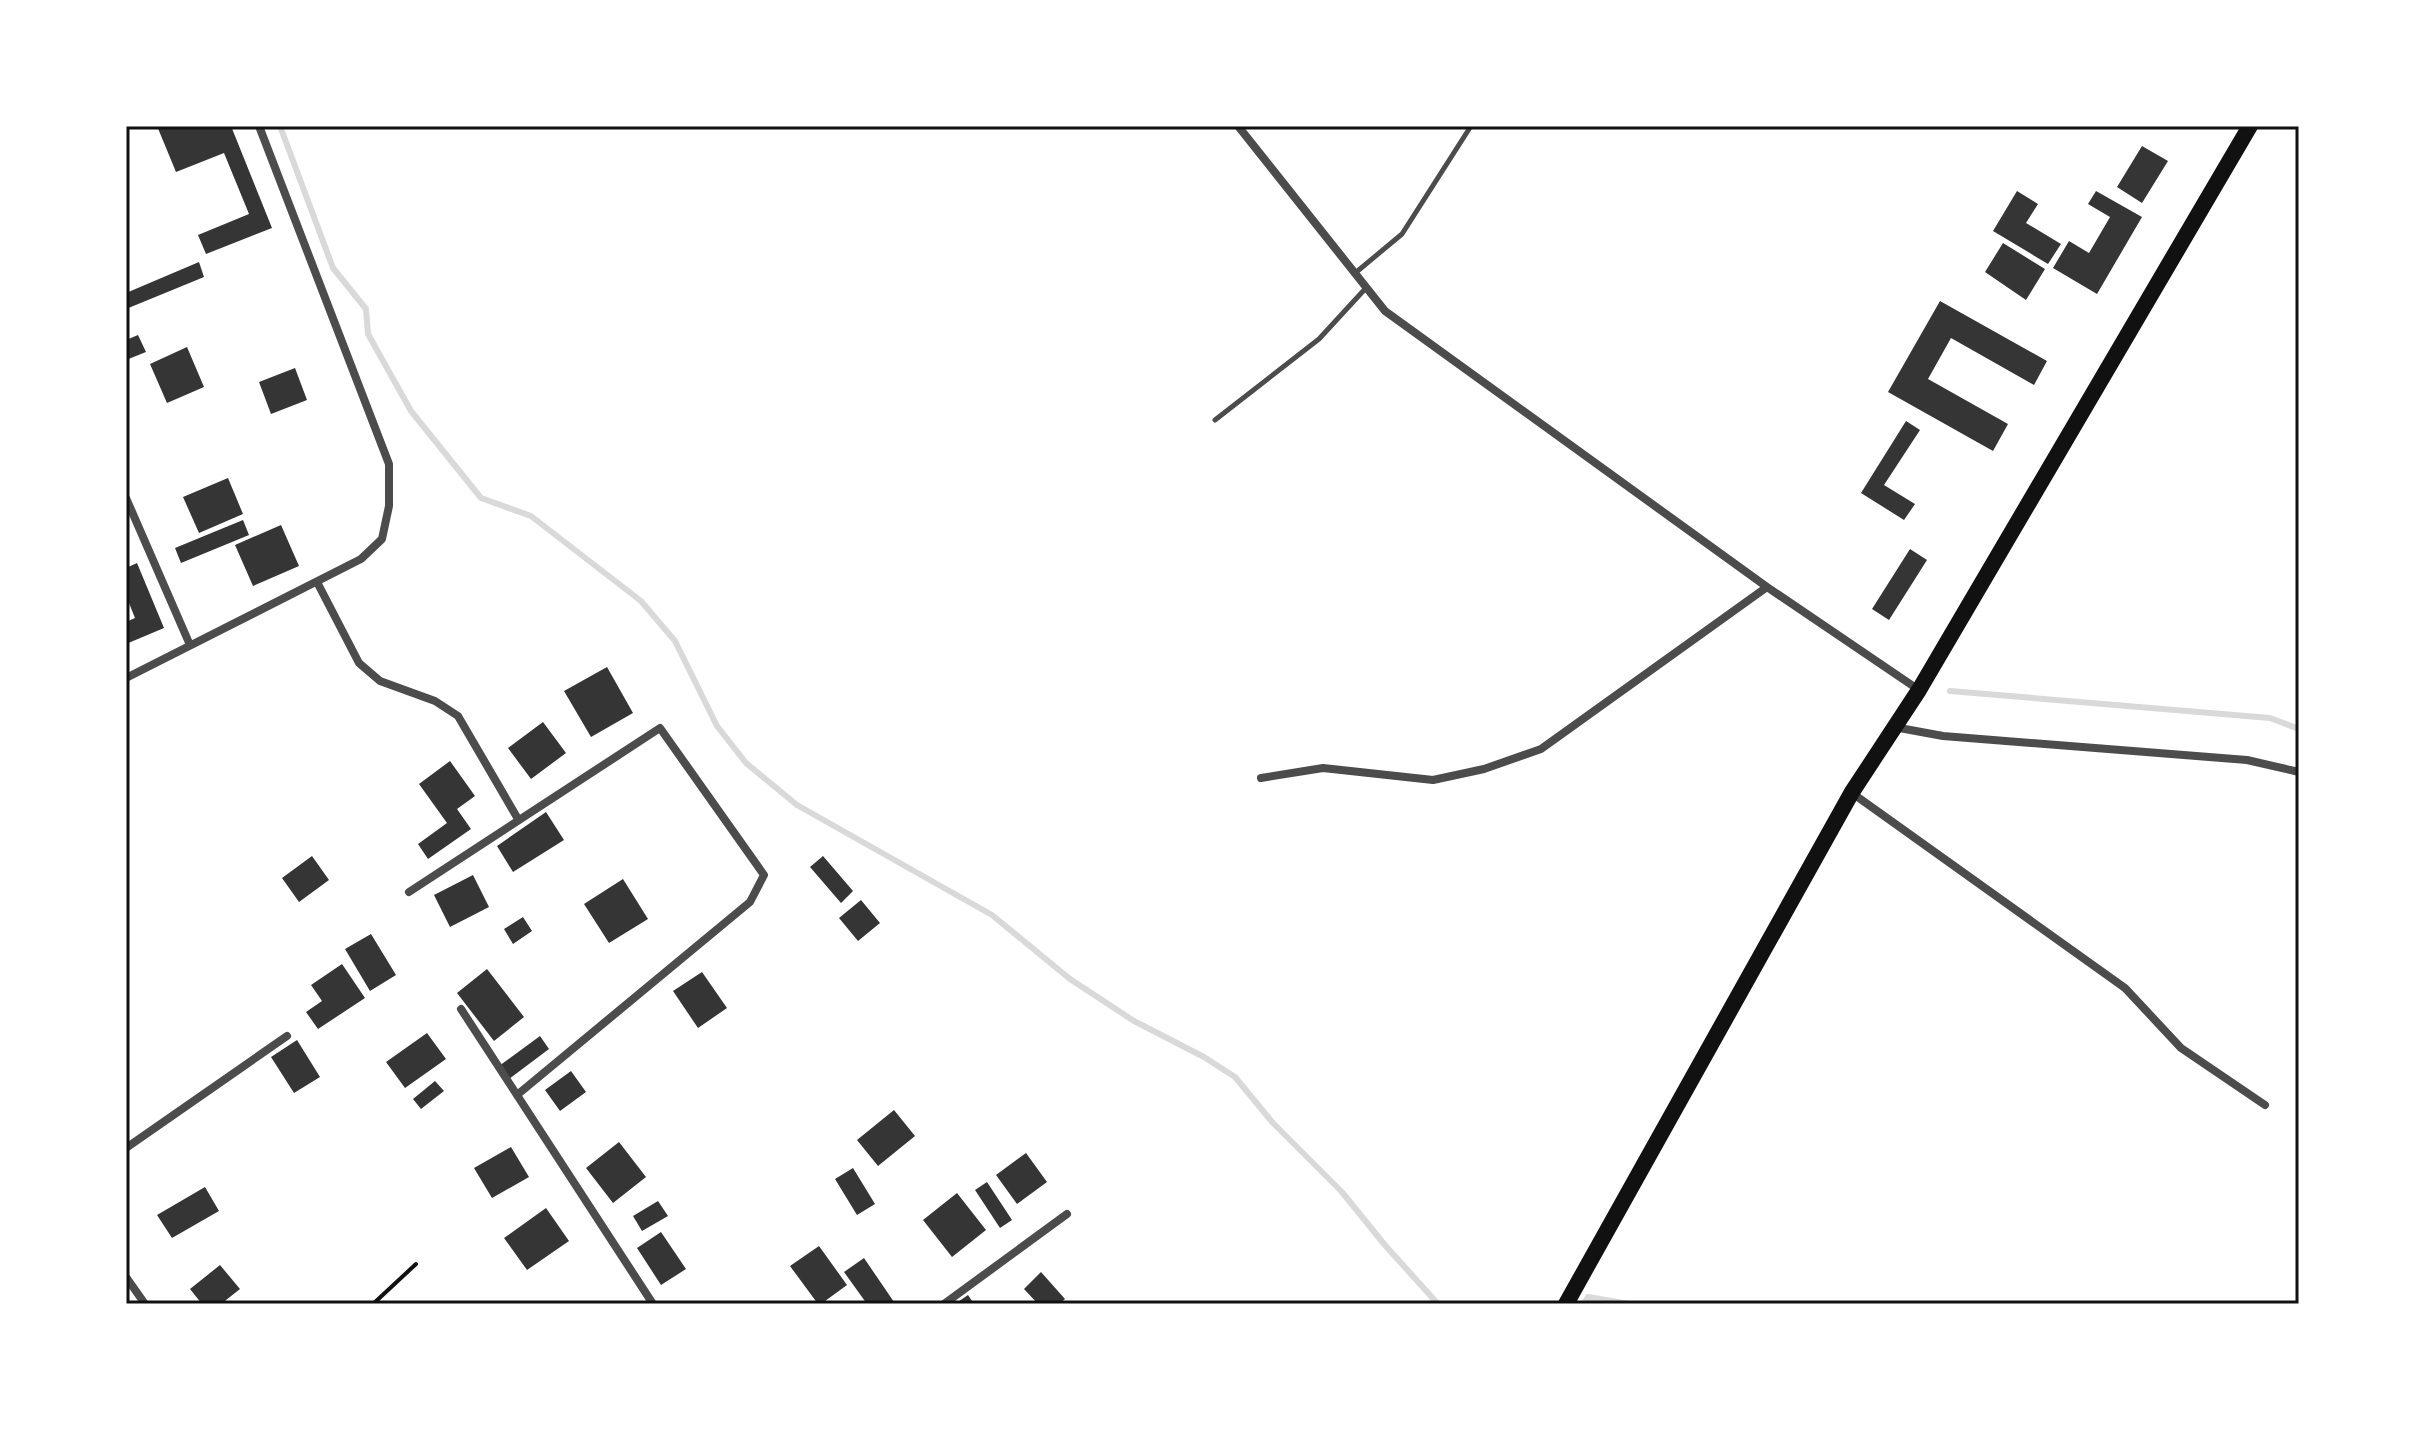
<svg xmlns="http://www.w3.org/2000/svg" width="2425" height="1430" font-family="Bitter,serif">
<rect width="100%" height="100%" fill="#fff"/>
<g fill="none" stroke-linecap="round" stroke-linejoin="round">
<path stroke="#d9d9d9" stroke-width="6" d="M280,126L333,268L366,309L368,334L411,411L481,498L531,516L641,601L675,641L717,726L746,763L797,805L992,915L1070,979L1134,1021L1204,1057L1235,1077L1273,1123L1342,1192L1384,1244L1438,1304
M1950,691L2270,718L2299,729
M1584,1304L1588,1297L1629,1304"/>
</g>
<path fill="#353535" d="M157,126H231L272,228L206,254L198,235L249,214L224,153L176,172Z
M2142,146L2168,161L2142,203L2117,187Z
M2017,191L2038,204L2026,223L2061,244L2048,264L1993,231Z
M2096,191L2142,217L2097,294L2053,268L2069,241L2089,253L2110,217L2088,204Z
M2003,243L2045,269L2026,300L1985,272Z
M199,262L204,277L126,309V293Z
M1940,301L2047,361L2034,385L1951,338L1928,379L2008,424L1993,451L1888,392Z
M138,335L146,352L126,360V340Z
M187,347L204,387L167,403L150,364Z
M295,368L307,400L271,414L259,382Z
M1906,421L1920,430L1884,485L1915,504L1904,520L1861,493Z
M228,478L243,514L199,533L183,497Z
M243,520L249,535L181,563L175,548Z
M281,525L299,566L253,586L235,545Z
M1910,549L1927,560L1889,620L1872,609Z
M137,563L164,628L126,644V622L135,618L129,603L126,604V568Z
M607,667L633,713L591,737L564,691Z
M543,722L566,753L531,779L508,748Z
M450,761L475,796L457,809L471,829L428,859L418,844L447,823L419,784Z
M546,812L564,840L513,872L497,846Z
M312,856L329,880L299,902L282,878Z
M823,856L853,891L841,903L810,867Z
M473,875L489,907L450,927L434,895Z
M623,879L648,919L609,943L584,904Z
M861,900L880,923L858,941L839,918Z
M523,917L532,931L513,944L504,929Z
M371,934L396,975L370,991L345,949Z
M342,964L365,998L318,1029L306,1012L322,1001L311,985Z
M487,969L524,1017L494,1041L457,993Z
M702,972L727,1008L698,1028L673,991Z
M427,1033L446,1059L405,1088L386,1062Z
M540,1036L549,1049L509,1079L499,1066Z
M297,1040L320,1077L294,1093L271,1057Z
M571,1071L586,1092L560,1111L545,1090Z
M435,1081L444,1091L421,1109L413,1099Z
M894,1110L915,1136L878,1166L857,1140Z
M619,1142L646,1177L613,1203L586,1168Z
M511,1147L529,1177L492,1198L474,1168Z
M1026,1153L1047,1182L1017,1204L996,1175Z
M853,1168L875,1204L857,1215L835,1179Z
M987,1182L1012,1220L1000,1228L975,1190Z
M205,1187L219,1211L172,1238L157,1215Z
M957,1193L986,1230L952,1257L923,1220Z
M658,1201L668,1216L642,1231L633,1216Z
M546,1208L569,1241L527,1270L504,1238Z
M661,1232L686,1269L661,1285L637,1248Z
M819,1246L847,1285L821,1304H818L790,1266Z
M864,1258L894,1302L891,1304H867L844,1272Z
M220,1265L240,1289L221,1304H202L190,1289Z
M1041,1272L1065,1299L1059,1304H1038L1024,1289Z
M968,1295L974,1304H955Z"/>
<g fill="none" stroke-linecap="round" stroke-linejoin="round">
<path stroke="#111" stroke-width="4" d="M373,1304L416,1264"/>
<path stroke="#4c4c4c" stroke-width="5" d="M1354,274L1402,234L1471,126
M1215,420L1319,339L1365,289"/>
<path stroke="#4c4c4c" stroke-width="8" d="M1238,126L1385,311L1767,587L1919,690
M126,498L190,645
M317,582L359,663L380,681L435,701L458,716L518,819
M126,678L361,559L382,539L389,506V464L259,126
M1894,727L1943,736L2247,760L2299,772
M1261,778L1323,768L1433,780L1484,769L1541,749L1767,587
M1852,793L2125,988L2181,1048L2265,1105
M409,892L660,728L764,875L750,902L517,1095
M461,1009L653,1304
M126,1148L287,1036
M126,1277L145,1304
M944,1304L1067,1214"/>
<path stroke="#111" stroke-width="16" d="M1566,1304L1852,792L1919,690L2250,126"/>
</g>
<rect width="2425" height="1430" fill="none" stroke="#ffffff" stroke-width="256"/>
<rect x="128" y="128" width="2169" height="1174" fill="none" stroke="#111" stroke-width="3"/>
</svg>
